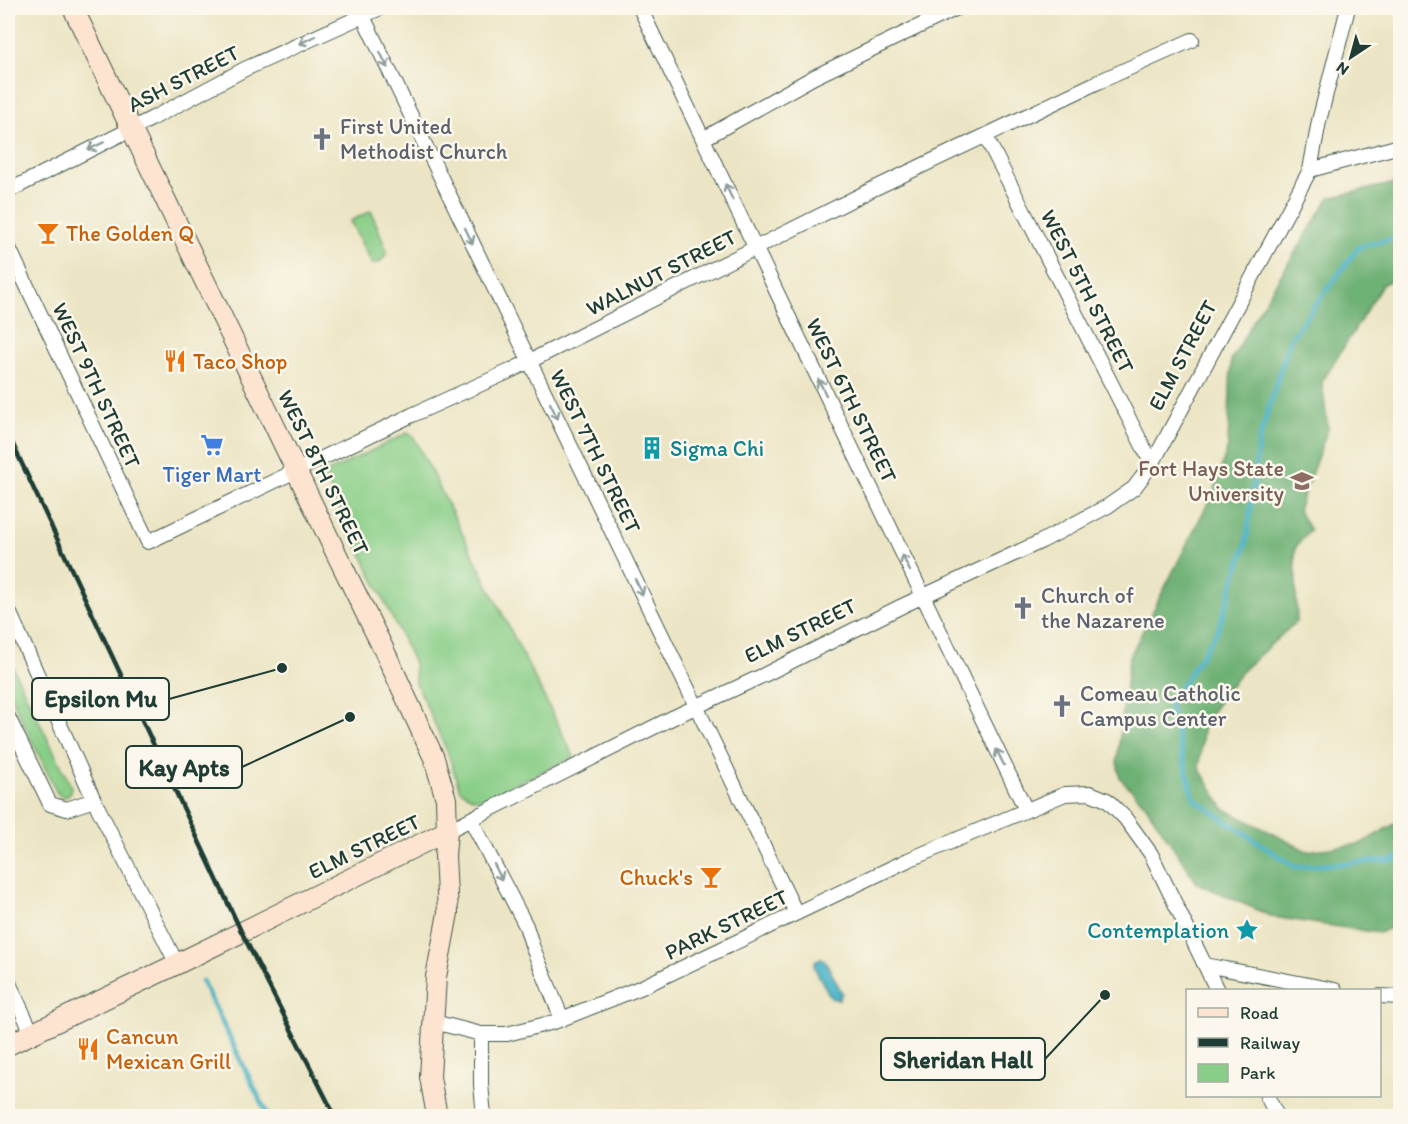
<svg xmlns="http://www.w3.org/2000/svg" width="1408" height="1124" font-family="Itim,sans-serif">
<rect width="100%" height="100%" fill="#fbf7ec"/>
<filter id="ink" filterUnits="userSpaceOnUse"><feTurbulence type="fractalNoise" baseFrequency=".0167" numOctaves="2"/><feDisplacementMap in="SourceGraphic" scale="12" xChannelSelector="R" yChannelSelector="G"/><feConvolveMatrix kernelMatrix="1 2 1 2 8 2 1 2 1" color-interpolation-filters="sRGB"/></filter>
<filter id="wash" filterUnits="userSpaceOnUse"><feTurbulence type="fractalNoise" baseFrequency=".008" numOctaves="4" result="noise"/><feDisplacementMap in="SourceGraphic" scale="24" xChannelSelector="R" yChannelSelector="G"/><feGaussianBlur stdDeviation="1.35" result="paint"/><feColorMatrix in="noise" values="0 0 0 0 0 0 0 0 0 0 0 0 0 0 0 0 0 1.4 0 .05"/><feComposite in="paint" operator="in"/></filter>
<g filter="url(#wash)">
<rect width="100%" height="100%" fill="#ece5c5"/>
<path fill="#89ce87" stroke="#54865e" stroke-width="1.5" d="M371,211L387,251C384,259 381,263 372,264L350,221Z
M407,433L413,435L574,757L486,798H473L460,790L448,753L415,681L414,663L325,478L328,472Z
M8,658L71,786L70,793L66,797L61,796L57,793L8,691Z"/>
<path fill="#6eb174" stroke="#467754" stroke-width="1.5" d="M1400,182V277L1383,284L1322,382L1328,429L1298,510L1310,530L1295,548L1297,621L1242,671L1204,722L1199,768L1224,809L1307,851L1360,844L1400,821V923L1379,933L1273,917L1197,883L1144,803L1120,778L1117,761L1129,658L1214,491L1228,446L1231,361L1255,317L1329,198Z"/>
<path fill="#46b1c4" stroke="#32777c" stroke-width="1.5" d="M821,958L826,962L842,993L839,1000L831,998L814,967L815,961Z"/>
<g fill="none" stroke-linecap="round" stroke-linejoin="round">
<path stroke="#46b1c4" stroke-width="5" d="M1400,237L1359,247L1290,339L1259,440L1246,544L1218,630L1169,705L1194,799L1295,867L1394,860L1400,857
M202,981L268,1116"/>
</g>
</g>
<g filter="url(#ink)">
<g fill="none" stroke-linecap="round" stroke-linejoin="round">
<g stroke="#3e564a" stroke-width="16">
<path id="street" d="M359,8L796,913
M640,8L1026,810
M986,137L1152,464
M703,139L814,77L957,8
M1310,170L1400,146
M8,191L153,118L245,69L380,8
M8,246L148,542L412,415L508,372L871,190L1098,82L1192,40
M8,609L94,800L177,964
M8,717L50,804L67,809L94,800
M471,820L526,926L533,948L562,1019
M447,831L674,717L764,675L902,606L1042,541L1108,506L1134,488L1152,464L1310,170L1319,121L1348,8
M1205,965L1335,990
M8,981L32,1033
M1380,996L1400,997
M434,1022L481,1034H507L554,1022L642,987L908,860L1065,794L1090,793L1107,800L1125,818L1151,854L1217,990
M481,1034V1084L484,1116
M1267,1096L1277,1116"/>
</g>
<g stroke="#3e564a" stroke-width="22">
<path id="secondary" d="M73,8L336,553L383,648L434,758L446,799L447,831L445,856L448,913L436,977L430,1077L437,1116
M8,1045L177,964L447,831"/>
</g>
<use href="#street" stroke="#fff" stroke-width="14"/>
<use href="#secondary" stroke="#fde4d1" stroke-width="20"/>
<path stroke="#1f3d34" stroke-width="4.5" d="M8,434L241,931L335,1116"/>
</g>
<defs><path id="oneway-shaft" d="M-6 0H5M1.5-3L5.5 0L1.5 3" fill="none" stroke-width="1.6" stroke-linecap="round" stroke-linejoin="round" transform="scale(1.5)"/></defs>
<g stroke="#8f9e9a">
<use href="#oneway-shaft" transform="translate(307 40) rotate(155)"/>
<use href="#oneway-shaft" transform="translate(384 60) rotate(64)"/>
<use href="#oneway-shaft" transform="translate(96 146) rotate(154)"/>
<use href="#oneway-shaft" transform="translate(729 192) rotate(-115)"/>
<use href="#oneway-shaft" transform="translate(469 236) rotate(64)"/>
<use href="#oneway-shaft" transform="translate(822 387) rotate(-116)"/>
<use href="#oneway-shaft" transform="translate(554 411) rotate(64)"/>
<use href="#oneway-shaft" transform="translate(906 563) rotate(-116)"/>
<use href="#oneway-shaft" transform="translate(639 587) rotate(64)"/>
<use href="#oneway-shaft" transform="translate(1000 757) rotate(-116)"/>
<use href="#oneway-shaft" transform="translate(498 872) rotate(63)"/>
</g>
</g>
<defs>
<g id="church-bare" transform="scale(1.8)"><path d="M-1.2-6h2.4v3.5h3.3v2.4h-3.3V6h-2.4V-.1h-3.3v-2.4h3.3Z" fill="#6b7280" stroke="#fbf7ec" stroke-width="2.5" paint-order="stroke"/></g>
<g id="bar-bare" transform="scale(1.8)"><path d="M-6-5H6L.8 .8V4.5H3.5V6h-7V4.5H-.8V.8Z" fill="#e8710a" stroke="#fbf7ec" stroke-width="2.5" paint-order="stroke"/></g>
<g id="restaurant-bare" transform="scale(1.8)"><path d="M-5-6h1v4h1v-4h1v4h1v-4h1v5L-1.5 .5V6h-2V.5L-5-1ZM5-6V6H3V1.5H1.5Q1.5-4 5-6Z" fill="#e8710a" stroke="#fbf7ec" stroke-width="2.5" paint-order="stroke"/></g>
<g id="supermarket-bare" transform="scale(1.8)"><path d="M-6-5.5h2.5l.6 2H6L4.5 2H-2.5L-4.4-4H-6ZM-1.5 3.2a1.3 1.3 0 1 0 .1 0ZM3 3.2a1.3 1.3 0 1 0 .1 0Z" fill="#3f7fe0" stroke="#fbf7ec" stroke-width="2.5" paint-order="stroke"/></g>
<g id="building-bare" transform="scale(1.8)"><path d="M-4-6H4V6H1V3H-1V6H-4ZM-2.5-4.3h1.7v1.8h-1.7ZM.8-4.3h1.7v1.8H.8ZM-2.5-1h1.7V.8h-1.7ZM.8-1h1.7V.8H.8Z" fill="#0f9aa8" stroke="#fbf7ec" stroke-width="2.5" paint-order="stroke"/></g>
<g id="university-bare" transform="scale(1.8)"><path d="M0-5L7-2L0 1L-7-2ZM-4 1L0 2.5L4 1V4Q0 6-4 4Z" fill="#8d6e63" stroke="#fbf7ec" stroke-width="2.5" paint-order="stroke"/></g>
<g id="sight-bare" transform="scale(1.8)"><path d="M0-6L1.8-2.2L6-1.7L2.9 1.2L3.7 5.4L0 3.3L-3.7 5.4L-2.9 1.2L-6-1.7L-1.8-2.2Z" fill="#0f9aa8" stroke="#fbf7ec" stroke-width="2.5" paint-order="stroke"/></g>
</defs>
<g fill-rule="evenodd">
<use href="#church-bare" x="322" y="139"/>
<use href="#bar-bare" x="48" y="233"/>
<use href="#restaurant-bare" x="175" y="361"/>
<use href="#supermarket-bare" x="212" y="445"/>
<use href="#building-bare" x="652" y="448"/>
<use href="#university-bare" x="1302" y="481"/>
<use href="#church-bare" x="1023" y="608"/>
<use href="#church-bare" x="1062" y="706"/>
<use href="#bar-bare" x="711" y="877"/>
<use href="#sight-bare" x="1247" y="930"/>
<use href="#restaurant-bare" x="88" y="1049"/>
</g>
<g text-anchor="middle" stroke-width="5" stroke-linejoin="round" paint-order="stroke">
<g font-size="22" fill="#1f3d34" stroke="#fbf7ec">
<text transform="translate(183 78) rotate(-27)" y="8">ASH STREET</text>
<text transform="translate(661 272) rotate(-27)" y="8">WALNUT STREET</text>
<text transform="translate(1088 291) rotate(63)" y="8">WEST 5TH STREET</text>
<text transform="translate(1182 355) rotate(-62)" y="8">ELM STREET</text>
<text transform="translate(97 385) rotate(65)" y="8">WEST 9TH STREET</text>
<text transform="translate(852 400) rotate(64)" y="8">WEST 6TH STREET</text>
<text transform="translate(596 451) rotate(64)" y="8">WEST 7TH STREET</text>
<text transform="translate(324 472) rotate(64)" y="8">WEST 8TH STREET</text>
<text transform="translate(800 630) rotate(-26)" y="8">ELM STREET</text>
<text transform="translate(364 846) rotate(-26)" y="8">ELM STREET</text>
<text transform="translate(726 924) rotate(-26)" y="8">PARK STREET</text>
</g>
<g font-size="22" fill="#5b616d" stroke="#fbf7ec" text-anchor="start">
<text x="340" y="134">First United<tspan x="340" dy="25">Methodist Church</tspan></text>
<text x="1041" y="603">Church of<tspan x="1041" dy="25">the Nazarene</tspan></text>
<text x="1080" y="701">Comeau Catholic<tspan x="1080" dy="25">Campus Center</tspan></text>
</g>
<g font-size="22" fill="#c56008" stroke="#fbf7ec" text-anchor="start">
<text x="66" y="241">The Golden Q</text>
<text x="193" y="369">Taco Shop</text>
<text x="693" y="885" text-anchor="end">Chuck's</text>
<text x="106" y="1044">Cancun<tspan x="106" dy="25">Mexican Grill</tspan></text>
</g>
<g font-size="22" fill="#0d838f" stroke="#fbf7ec" text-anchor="start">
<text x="670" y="456">Sigma Chi</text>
<text x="1229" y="938" text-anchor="end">Contemplation</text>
</g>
<g font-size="22" fill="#785e54" stroke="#fbf7ec" text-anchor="end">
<text x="1284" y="476">Fort Hays State<tspan x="1284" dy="25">University</tspan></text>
</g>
<g font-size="22" fill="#366cbe" stroke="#fbf7ec">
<text x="212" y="482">Tiger Mart</text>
</g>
</g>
<path fill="none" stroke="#1f3d34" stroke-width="2" d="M282 668L169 699M350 717L242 767M1105 995L1045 1059"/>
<g fill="#1f3d34" stroke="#fbf7ec" stroke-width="2">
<circle cx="282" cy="668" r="6"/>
<circle cx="350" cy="717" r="6"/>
<circle cx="1105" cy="995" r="6"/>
</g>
<g fill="#fbf7ec" stroke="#1f3d34" stroke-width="2">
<rect x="32" y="678" width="137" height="42" rx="6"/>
<rect x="126" y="746" width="116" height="42" rx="6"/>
<rect x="881" y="1038" width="164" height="42" rx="6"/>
</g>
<g font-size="24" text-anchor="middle" font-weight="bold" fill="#1f3d34">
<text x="101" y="707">Epsilon Mu</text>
<text x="184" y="776">Kay Apts</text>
<text x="963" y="1068">Sheridan Hall</text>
</g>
<rect width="1408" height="1124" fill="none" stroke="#fbf7ec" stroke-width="30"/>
<rect x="1186" y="989" width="195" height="108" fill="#fbf7ec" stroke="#a3ada2" stroke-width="1.5"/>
<rect x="1198" y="1008" width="30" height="9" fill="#fde4d1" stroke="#a3ada2" stroke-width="1.5"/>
<text x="1240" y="1019" font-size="18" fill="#1f3d34">Road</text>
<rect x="1198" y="1038" width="30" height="9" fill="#1f3d34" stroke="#a3ada2" stroke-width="1.5"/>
<text x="1240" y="1049" font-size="18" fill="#1f3d34">Railway</text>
<rect x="1198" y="1064" width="30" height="18" fill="#89ce87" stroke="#a3ada2" stroke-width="1.5"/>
<text x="1240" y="1079" font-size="18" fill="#1f3d34">Park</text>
<g transform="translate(1351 57) rotate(216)" stroke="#fbf7ec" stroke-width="4.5" paint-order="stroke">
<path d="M0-4.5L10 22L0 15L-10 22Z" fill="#1f3d34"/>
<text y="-9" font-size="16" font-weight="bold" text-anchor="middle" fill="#1f3d34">N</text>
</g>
</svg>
